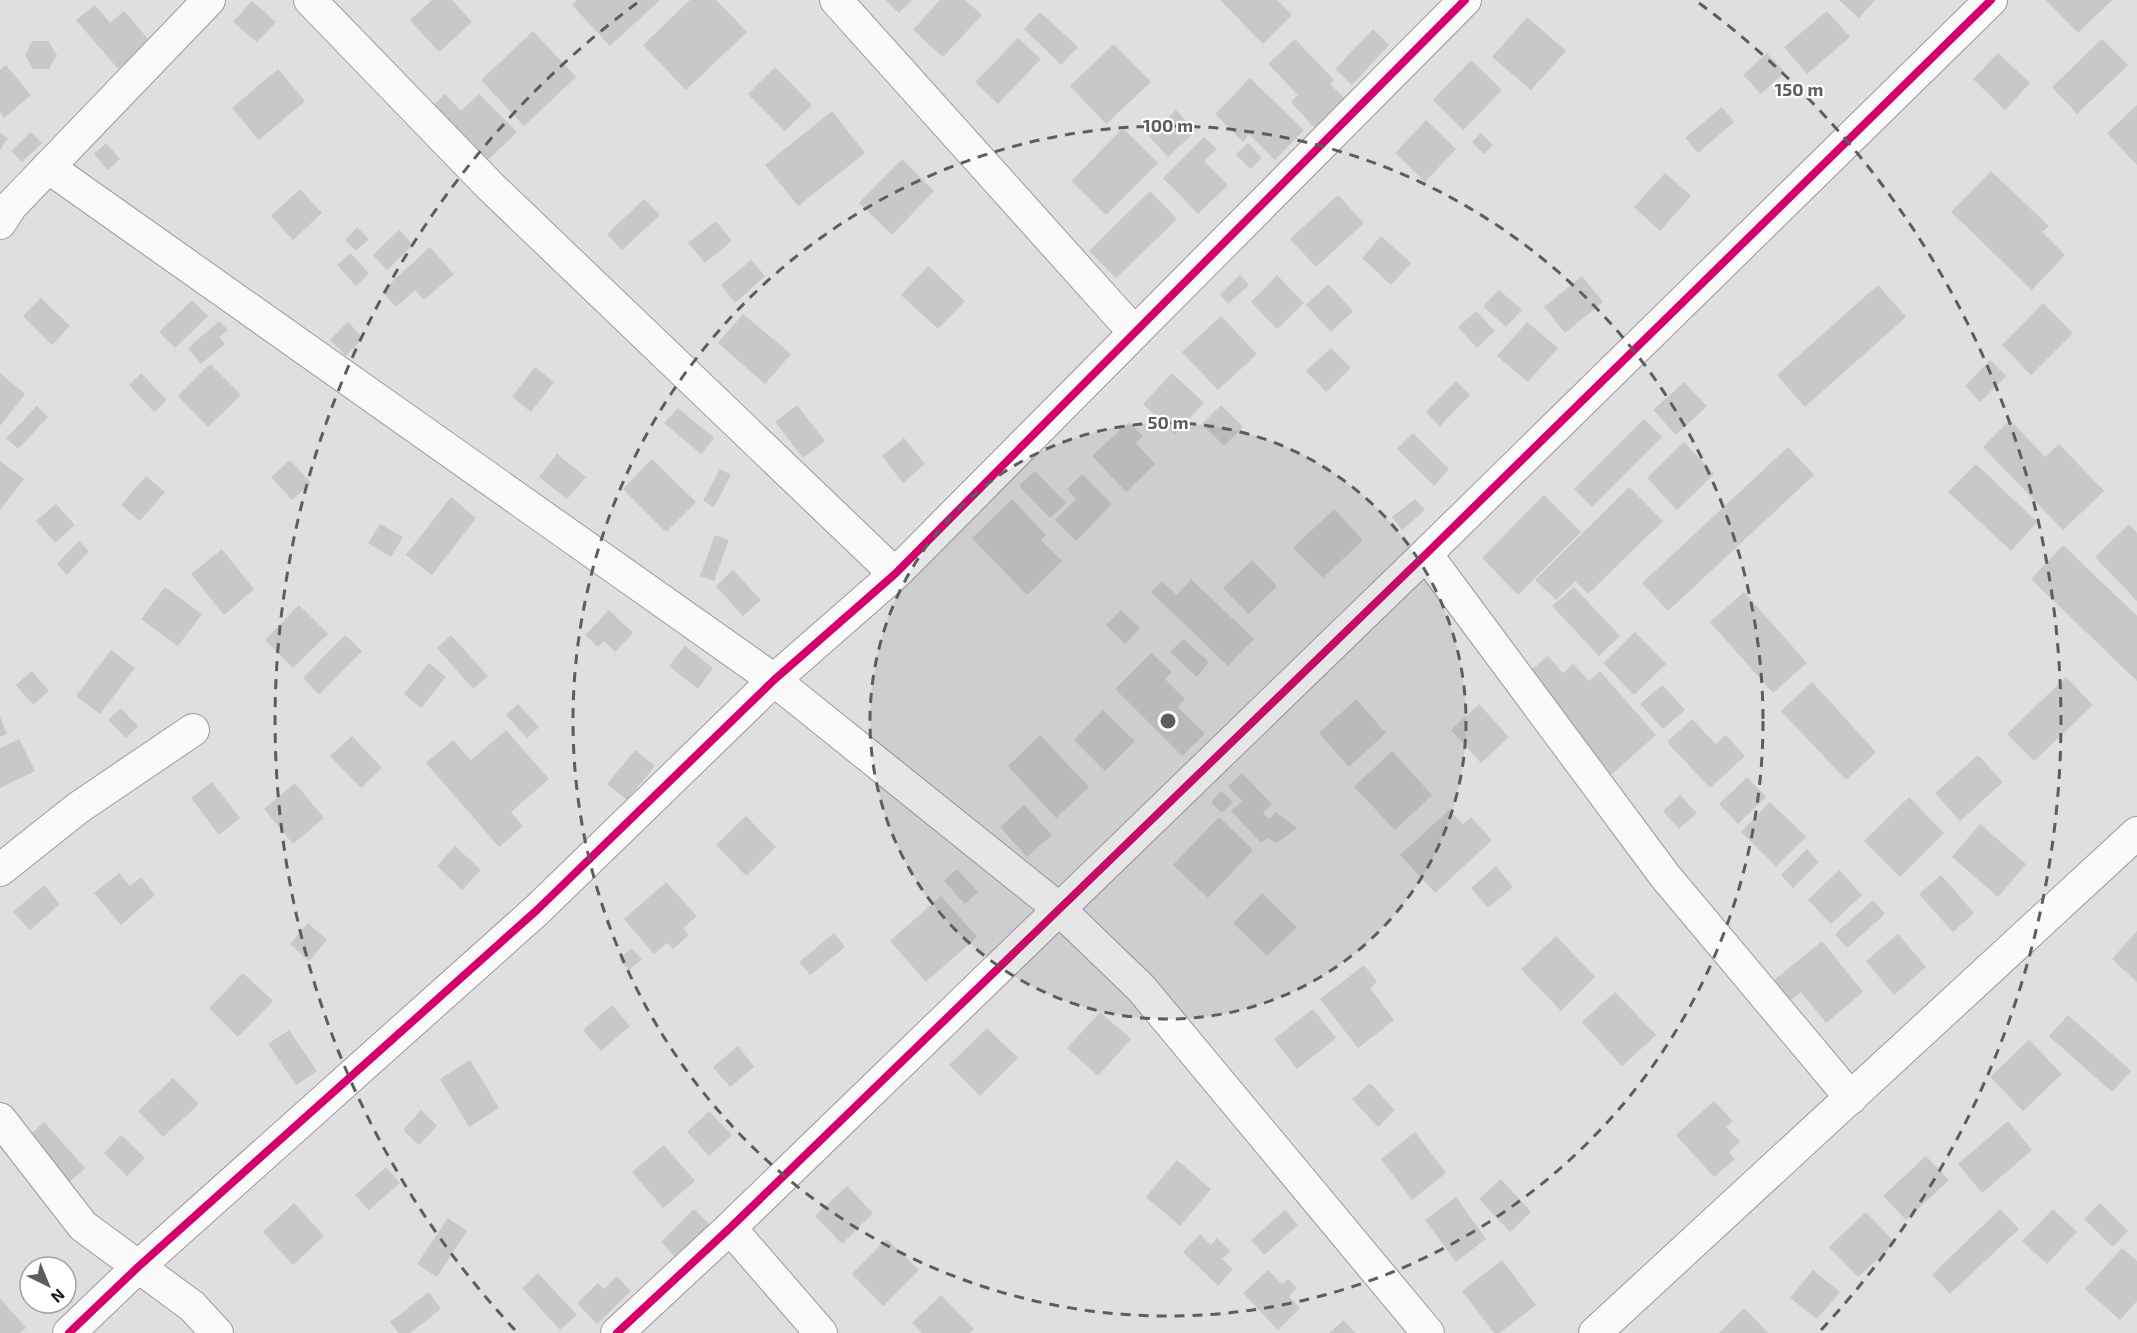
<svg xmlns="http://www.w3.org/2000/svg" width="2137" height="1333" font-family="'Exo 2',sans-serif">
<rect width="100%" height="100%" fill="#dfdee1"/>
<path fill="#c8c7c9" d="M432,0H452L472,22L439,52L410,20Z
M577,0H660L610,46L572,5Z
M690,0H716L747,32L686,90L643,45Z
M886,0H912L899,13Z
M940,0H965L982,15L943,57L913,30Z
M1220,0H1277L1292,15L1263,44Z
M1839,0H1875L1859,18Z
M2046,0H2112L2078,33Z
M252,1L276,22L257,42L233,22Z
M95,5L110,23L124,11L150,41L118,69L76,20Z
M1827,11L1850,37L1807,74L1784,47Z
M1040,12L1078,47L1061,65L1024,29Z
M1527,17L1566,51L1531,90L1492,57Z
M1373,29L1389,45L1352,85L1335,69Z
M533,31L576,77L524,126L481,80Z
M1018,38L1041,59L998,104L975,82Z
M1295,39L1334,80L1330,84L1348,102L1317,131L1291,102L1298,95L1268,64Z
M2102,39L2128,65L2077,114L2052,87Z
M32,41H48L57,55L49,69H33L25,55Z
M1114,44L1151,82L1106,124L1070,86Z
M1767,53L1785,72L1761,94L1743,75Z
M1998,53L2030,83L2005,110L1973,79Z
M1471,60L1502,90L1463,130L1433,100Z
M6,65L31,95L4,118L0,112V70Z
M775,67L812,105L785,131L748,94Z
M278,69L305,101L259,140L232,108Z
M1250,78L1304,130L1275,160L1249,134L1243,142L1215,114Z
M445,94L461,111L479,94L517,132L488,160L434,105Z
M2137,105V165L2107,133Z
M1722,107L1734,122L1698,153L1685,138Z
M1176,110L1196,131L1168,157L1149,136Z
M832,111L865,153L798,206L765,165Z
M1426,120L1456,149L1425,182L1395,153Z
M1123,128L1158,163L1106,215L1071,181Z
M31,132L42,143L22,162L11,151Z
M0,133L8,138L0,150Z
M1481,133L1493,145L1484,154L1472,142Z
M1204,137L1217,149L1204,161L1228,185L1198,214L1163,178Z
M106,143L120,159L108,170L94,154Z
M1248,143L1262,158L1250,169L1236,154Z
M902,159L934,191L892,235L859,203Z
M1991,171L2049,226L2042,232L2065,255L2032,290L1951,212Z
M1665,173L1691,196L1660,231L1634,207Z
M300,189L322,213L293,240L271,216Z
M1150,191L1177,219L1116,278L1089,251Z
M1338,195L1364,223L1316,267L1290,239Z
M644,199L660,215L622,250L607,234Z
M716,221L732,241L705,263L688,243Z
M357,227L369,239L356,251L345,240Z
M399,230L413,245L387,270L373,255Z
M1381,236L1411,263L1391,285L1362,258Z
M430,247L454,274L424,300L415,290L396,307L382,291Z
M350,253L369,273L356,286L337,265Z
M751,260L765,276L735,303L721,285Z
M928,266L965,301L938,329L901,295Z
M1240,275L1249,285L1228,304L1220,294Z
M1277,275L1304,303L1277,329L1251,302Z
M1582,276L1603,302L1565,333L1544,307Z
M1328,284L1353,311L1331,332L1306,305Z
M1878,285L1906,317L1805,407L1777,375Z
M1499,290L1522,310L1506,327L1483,306Z
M41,298L70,326L52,345L23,316Z
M192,300L208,316L175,348L159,332Z
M2043,303L2073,333L2031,375L2002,345Z
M1476,311L1495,331L1477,348L1458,327Z
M743,314L791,354L765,384L718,343Z
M1221,316L1257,354L1218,390L1182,352Z
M219,321L228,330L219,337L225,344L201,364L188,348Z
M348,322L363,338L346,356L330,340Z
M1527,322L1558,348L1528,382L1497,356Z
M1331,348L1351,368L1326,392L1306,371Z
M1990,360L2006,376L1980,402L1965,386Z
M210,364L241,395L208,427L178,396Z
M535,367L554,382L531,412L512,397Z
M0,373L25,394L0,426Z
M141,373L167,400L154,412L129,385Z
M1172,373L1204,403L1175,434L1143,404Z
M1456,381L1470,395L1440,426L1426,412Z
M1684,382L1707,406L1676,435L1653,410Z
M797,405L825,441L803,458L775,422Z
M1221,405L1243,427L1224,446L1202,424Z
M37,406L48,417L18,449L6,438Z
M678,408L714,438L701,454L664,423Z
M1644,419L1662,437L1592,507L1574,489Z
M2010,420L2045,457L2059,444L2104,491L2063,530L1983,447Z
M1129,422L1143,436L1136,443L1155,464L1126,492L1092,456Z
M1413,433L1449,469L1434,486L1397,449Z
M904,438L925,464L903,483L882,456Z
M1684,442L1714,474L1677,510L1647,478Z
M1788,447L1814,475L1668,611L1642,583Z
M557,454L586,477L567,499L539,477Z
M652,459L696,502L666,532L623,489Z
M290,460L311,483L292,500L271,477Z
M0,461L24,479L0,510Z
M1976,464L2037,522L2011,551L1948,492Z
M720,469L731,475L714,507L703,501Z
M1035,471L1066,503L1050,518L1019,486Z
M1082,474L1112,504L1076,541L1055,520L1076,499L1067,489Z
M146,476L165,492L140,521L121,505Z
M1629,487L1663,521L1588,594L1575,581L1556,600L1535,580Z
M1544,495L1581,532L1518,595L1482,558Z
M451,497L476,518L432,575L406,555Z
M1012,499L1046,535L1041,540L1062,561L1027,595L972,538Z
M1415,499L1425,510L1402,530L1392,517Z
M56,504L75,525L55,543L36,521Z
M1334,509L1363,540L1323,578L1293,548Z
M380,524L403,537L391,557L368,543Z
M2129,524L2137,533V601L2095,557Z
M715,535L729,540L714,581L700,576Z
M79,541L89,551L67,575L57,564Z
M2063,545L2137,616V681L2031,579Z
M222,549L254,589L224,615L191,574Z
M1252,560L1277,586L1248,614L1223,588Z
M733,570L761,600L743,616L716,586Z
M1191,579L1254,639L1228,666L1151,592L1162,581L1177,595Z
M165,587L202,614L178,646L141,619Z
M1574,587L1620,636L1599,656L1552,606Z
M1744,592L1807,663L1773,693L1710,622Z
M299,605L328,634L293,668L265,640Z
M609,610L633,633L615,652L604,641L598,647L585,635Z
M1121,610L1140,628L1125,644L1106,625Z
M1635,632L1666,664L1634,695L1603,663Z
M345,635L362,651L319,695L303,678Z
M451,635L488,676L473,689L437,648Z
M1183,639L1209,662L1197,677L1170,652Z
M685,646L713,668L698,689L669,666Z
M111,650L135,668L100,714L76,696Z
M1151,653L1172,672L1165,679L1185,699L1178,707L1205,734L1182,756L1115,689Z
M1548,656L1563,673L1573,664L1589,681L1600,671L1656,735L1611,775L1524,676Z
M429,663L446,677L421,708L404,694Z
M32,671L49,691L33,705L16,685Z
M2066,677L2093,705L2034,761L2007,734Z
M1812,682L1876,752L1846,780L1781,711Z
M1662,685L1685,710L1663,729L1640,704Z
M1356,699L1386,733L1349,767L1319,733Z
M518,704L539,727L527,738L506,715Z
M1479,704L1509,737L1481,763L1451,730Z
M121,708L138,726L126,738L108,720Z
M1103,710L1135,741L1105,771L1074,740Z
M0,716L7,734L0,737Z
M1692,719L1716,744L1726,735L1745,756L1710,788L1667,742Z
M506,730L549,779L511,812L523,826L499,847L426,763L453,740L471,760Z
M1040,735L1089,787L1056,818L1008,766Z
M352,736L382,768L361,788L330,756Z
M19,739L35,771L0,788V748Z
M635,750L655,766L627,800L607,784Z
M1392,751L1432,795L1395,830L1354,787Z
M1978,755L2003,782L1960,821L1935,793Z
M1242,773L1272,804L1263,813L1269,819L1276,812L1297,828L1277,843L1267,838L1261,843L1231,811L1242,801L1228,786Z
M1747,777L1766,797L1738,824L1719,804Z
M212,782L240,818L219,835L191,798Z
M295,783L324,818L293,844L264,809Z
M1221,791L1233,802L1222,813L1211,802Z
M1680,795L1697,813L1679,829L1663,811Z
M1909,797L1944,833L1900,877L1864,841Z
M1770,802L1806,837L1776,866L1741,832Z
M1024,805L1052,835L1027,857L1000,827Z
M1449,810L1463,824L1471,817L1492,840L1435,893L1400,855Z
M746,816L776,847L746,876L716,845Z
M1219,817L1253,850L1208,898L1173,865Z
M1980,824L2026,864L1998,897L1952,857Z
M455,846L481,870L462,890L437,866Z
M1807,849L1819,862L1793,888L1781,875Z
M1496,866L1513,887L1488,908L1471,888Z
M957,869L978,892L965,904L944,881Z
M1839,870L1862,895L1831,924L1808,900Z
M119,873L130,886L141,877L155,895L121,925L94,893Z
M1941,875L1974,913L1953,932L1919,894Z
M666,882L697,916L683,928L689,935L673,949L667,943L654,954L624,919Z
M44,885L60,904L30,930L13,912Z
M1262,893L1297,927L1267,956L1233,923Z
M941,896L977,937L926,982L890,941Z
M1873,900L1885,914L1847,948L1835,934Z
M308,923L327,940L309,961L290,944Z
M2137,931V982L2112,959Z
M834,933L845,947L810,975L799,962Z
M1898,934L1926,967L1894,995L1866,961Z
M1556,936L1595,977L1561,1011L1521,969Z
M1822,941L1863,992L1826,1023L1801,992L1789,1001L1773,981Z
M631,948L642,959L629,970L619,960Z
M1364,965L1377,982L1370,988L1394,1020L1358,1048L1320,999Z
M243,973L273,1001L238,1037L209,1008Z
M1615,992L1656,1035L1622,1066L1582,1022Z
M612,1005L630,1026L601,1051L583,1030Z
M1313,1009L1336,1038L1297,1069L1274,1039Z
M1100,1012L1131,1039L1098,1076L1067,1048Z
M2068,1015L2131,1071L2112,1092L2049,1036Z
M987,1028L1018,1058L980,1096L949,1065Z
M289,1030L317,1071L296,1085L268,1044Z
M2029,1040L2062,1074L2023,1111L1990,1077Z
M738,1046L754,1067L730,1087L713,1067Z
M470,1060L499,1108L469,1127L440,1079Z
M173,1078L199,1104L163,1137L138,1111Z
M1370,1083L1395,1110L1378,1127L1352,1099Z
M1714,1101L1733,1121L1726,1127L1740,1142L1729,1152L1735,1159L1714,1177L1676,1135Z
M421,1110L437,1126L419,1145L403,1130Z
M709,1111L732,1135L709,1156L687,1132Z
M2008,1121L2032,1150L1982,1193L1958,1164Z
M44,1122L85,1168L63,1188L22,1142Z
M1415,1132L1446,1173L1412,1200L1381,1159Z
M121,1135L145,1158L127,1176L104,1153Z
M664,1145L695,1181L663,1208L632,1172Z
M1926,1156L1949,1180L1906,1220L1883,1196Z
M1177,1160L1211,1189L1180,1226L1146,1197Z
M386,1167L400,1183L369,1210L355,1195Z
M1501,1179L1531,1212L1510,1232L1479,1199Z
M847,1186L873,1213L842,1244L815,1216Z
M1456,1197L1486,1239L1456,1262L1425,1220Z
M294,1203L324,1236L293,1265L263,1232Z
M2100,1203L2128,1231L2113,1247L2084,1219Z
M694,1209L710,1225L677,1259L661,1242Z
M2000,1209L2019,1229L1950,1294L1932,1275Z
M2053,1209L2077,1232L2047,1264L2022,1241Z
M1285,1210L1298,1225L1264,1255L1251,1240Z
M1866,1212L1895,1243L1858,1277L1829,1247Z
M448,1218L467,1231L437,1277L417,1264Z
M1200,1234L1211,1245L1217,1238L1230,1251L1222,1259L1233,1269L1218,1286L1183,1252Z
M887,1239L919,1270L883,1306L852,1274Z
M2122,1248L2137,1261V1301L2120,1320L2085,1289Z
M1502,1260L1536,1305L1500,1333H1494L1462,1291Z
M1268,1270L1282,1284L1288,1279L1297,1288L1289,1296L1300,1308L1278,1330L1243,1293Z
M1813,1270L1840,1292L1817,1319L1790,1298Z
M538,1273L577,1315L560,1330L522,1288Z
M617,1276L631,1291L597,1324L577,1303L598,1283L604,1289Z
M429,1292L441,1309L410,1333H399L390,1322Z
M941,1295L974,1329L969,1333H922L912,1323Z
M0,1298L26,1328L20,1333H0Z
M1744,1308L1768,1333H1719Z
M1344,1320L1355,1333H1329Z"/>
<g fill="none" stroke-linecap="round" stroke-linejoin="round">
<g stroke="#9a999c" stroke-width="34">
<path id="street" d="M310,0L490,186L895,574
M836,0L1134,332
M48,167L774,680L1058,908L1141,988L1428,1333
M0,223L11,206L209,0
M1426,554L1665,876L1851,1098
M0,870L78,808L193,730
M0,1119L83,1226L192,1306L217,1333
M730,1228L821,1333
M69,1333L138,1267L537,910L774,680L895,574L1465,0
M617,1333L730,1228L1426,554L1991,0
M1595,1333L2137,833"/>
</g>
<use href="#street" stroke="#fafafa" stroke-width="32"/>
<g stroke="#fff" stroke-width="11">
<path id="cycleway" d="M69,1333L138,1267L537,910L774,680L895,574L1465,0
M617,1333L730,1228L1426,554L1991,0"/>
</g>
<use href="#cycleway" stroke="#d6006c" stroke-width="8"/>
</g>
<circle cx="1168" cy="721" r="298" fill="#5d5d5e" fill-opacity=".12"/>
<g fill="none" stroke="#5d5d5e" stroke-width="3" stroke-dasharray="10 8">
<circle cx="1168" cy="721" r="298"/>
<circle cx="1168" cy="721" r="595"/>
<path d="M515 1330A893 893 0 0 1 637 3M1699 3A893 893 0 0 1 1821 1330"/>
</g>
<circle cx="1168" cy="721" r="9" fill="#5d5d5e" stroke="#fff" stroke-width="3"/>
<g font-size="18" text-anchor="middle" font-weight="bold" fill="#5d5d5e" stroke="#fff" stroke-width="4.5" stroke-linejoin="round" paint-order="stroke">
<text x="1799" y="96">150 m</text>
<text x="1168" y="132">100 m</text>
<text x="1168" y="429">50 m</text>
</g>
<g transform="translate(48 1285) rotate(137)"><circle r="28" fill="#ffffff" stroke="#a2a2a3" stroke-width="1.5"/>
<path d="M0-4.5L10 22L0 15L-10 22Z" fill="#5d5d5e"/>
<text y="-9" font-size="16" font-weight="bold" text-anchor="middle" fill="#171718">N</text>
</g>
</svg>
